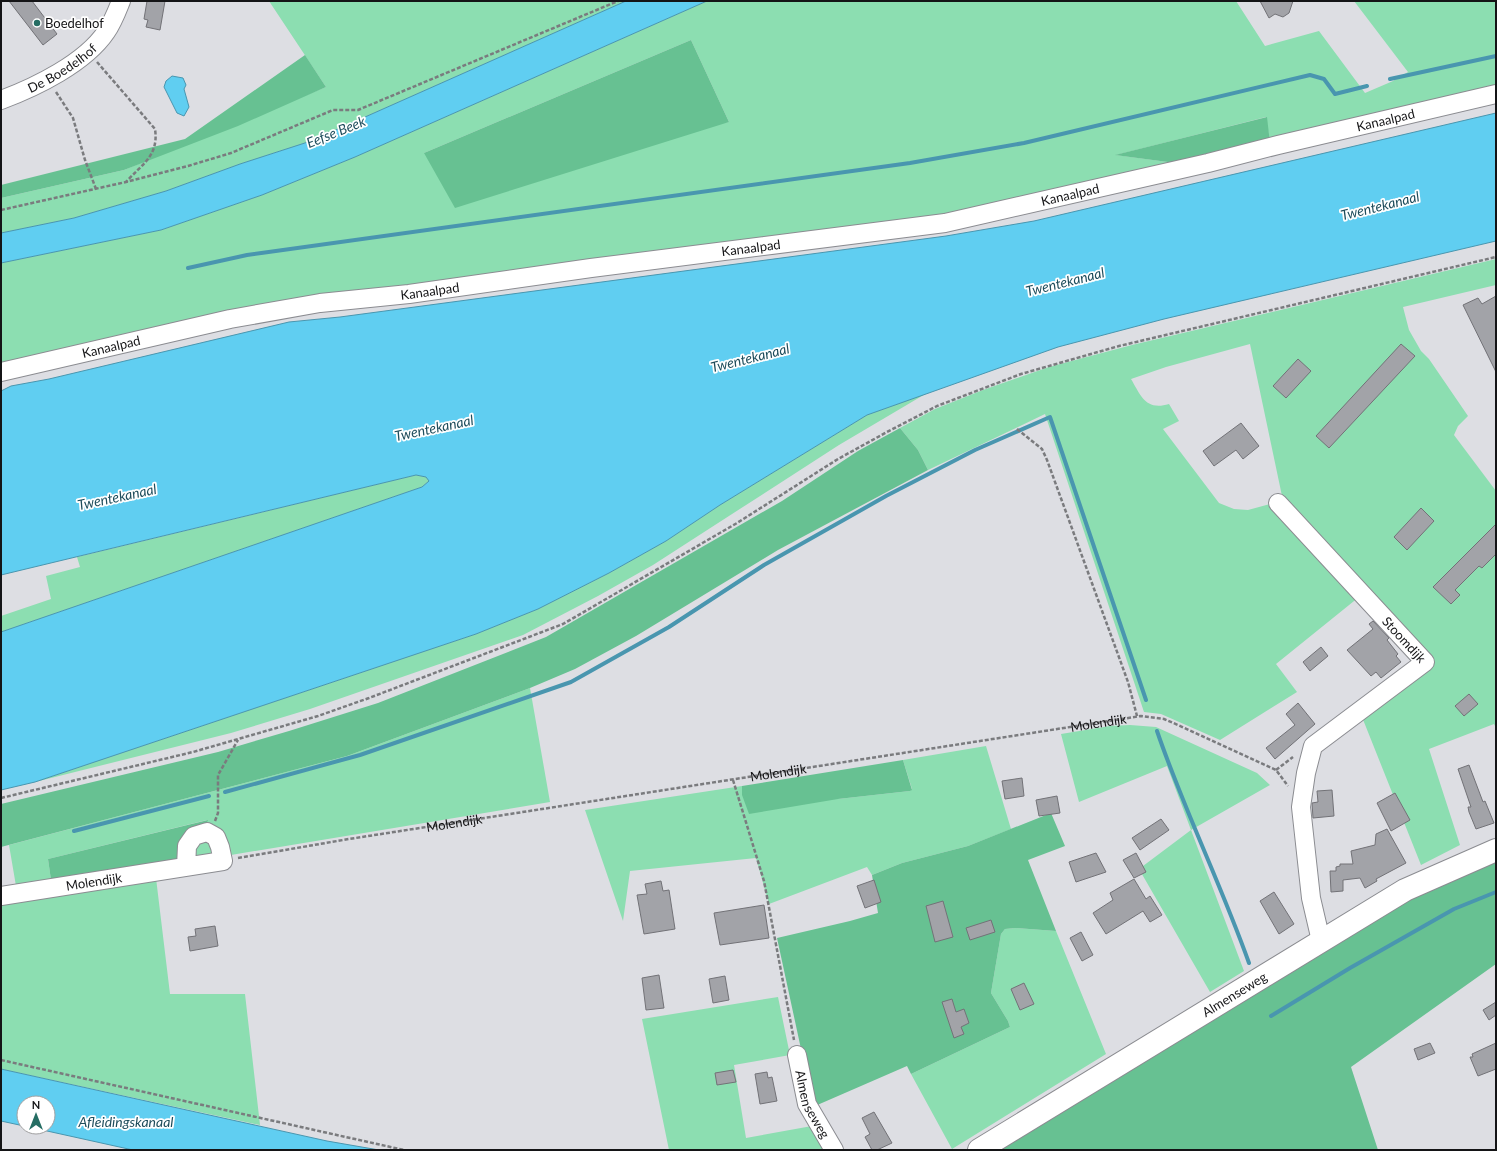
<svg xmlns="http://www.w3.org/2000/svg" width="1497" height="1151" font-family="Lato,sans-serif">
<rect width="100%" height="100%" fill="#dddee3"/>
<path fill="#8cdeb1" fill-rule="evenodd" d="M269,1H626L311,141L240,164L166,191L74,218L1,233V198L124,170L326,87Z
M707,1H1236L1265,46L1319,31L1365,93L1393,81L1408,72L1354,1H1496V89L1270,143L1266,117L1116,155L1183,164L970,211L644,254L1,367V263L161,230L262,195L355,157ZM691,40L729,122L424,153Z
M1496,259V285L1403,307L1409,330L1421,351L1429,359L1468,416L1458,426L1454,435L1496,491V728L1494,724L1429,749L1460,845L1421,865L1362,717L1431,662L1282,496L1250,344L1166,367L1131,379C1141,396 1146,411 1169,404L1179,421L1163,429L1219,503L1234,509L1248,510L1270,504L1359,597L1276,664L1297,692L1220,740L1161,714L1144,712L1045,414L928,470L918,450L900,428L935,409L983,390L1049,367L1132,345Z
M927,393L839,445L653,565L598,596L523,635L310,709L231,733L35,782L476,634L538,609L609,573L666,541L720,505L867,415Z
M416,475L426,477L429,481L422,487L1,632V616L51,599L46,576L80,567L77,557Z
M530,688L550,802L225,856L204,829L207,820L48,859L51,880L16,886L9,845L347,756Z
M1130,725L1156,727L1257,773L1270,785L1191,830L1244,971L1210,992L1139,869L1191,830L1167,766L1079,802L1061,734L1110,726Z
M986,746L1011,829L968,846L902,863L872,875L867,867L769,904L756,858L630,871L623,921L585,810L742,786V795L838,799L910,791L912,789L903,760Z
M210,841L213,852L211,856L197,858L194,855L195,843Z
M156,878L170,994H245L260,1125L1,1069V902Z
M1015,928L1056,931L1106,1054L952,1149L911,1074L1010,1027L1008,1021L991,993L1001,934L1005,929Z
M778,997L790,1055L734,1065L746,1138L812,1126L827,1150H669L642,1019Z"/>
<path fill="#67c192" d="M691,40L729,122L455,208L424,153Z
M305,55L326,87L238,126L124,170L1,198V185L185,139Z
M1267,117L1270,143L1183,164L1115,155Z
M900,428L918,450L928,470L778,550L636,636L575,669L530,688L347,756L1,847V804L218,752L289,731L378,703L546,637L782,501L858,451Z
M903,760L912,790L910,791L838,799L749,814L742,795V786Z
M1051,813L1065,846L1028,860L1056,931L1015,928L1005,929L1001,934L991,993L1008,1021L1010,1027L911,1074L907,1066L815,1106L809,1086L777,938L850,921L878,913L872,875L902,863L968,846Z
M208,820L204,829L174,862L51,880L48,859Z
M1496,857V964L1351,1067L1378,1150H1000L1121,1072L1400,902Z"/>
<path fill="#60cef1" stroke="#4996af" d="M626,1H707L355,157L262,195L161,230L1,263V233L74,218L166,191L240,164L311,141Z
M172,76L183,78L186,85L184,89L189,107L184,116L177,113L164,87L166,81Z
M1496,113V241L1164,319L1058,347L867,415L720,505L666,541L609,573L538,609L476,634L35,782L1,790V632L422,487L429,481L426,477L416,475L1,575V391L11,386L49,379L289,322L340,317L946,236L1034,221Z
M1,1069L327,1141L379,1150H133L29,1127H48V1103H24V1126L1,1121Z"/>
<g fill="none" stroke-linecap="round" stroke-linejoin="round">
<path stroke="#4996af" stroke-width="4" d="M1390,79L1496,56
M188,268L247,255L910,163L1024,143L1310,75L1324,79L1335,94L1367,86
M1157,731C1184,810 1221,884 1249,963
M225,792L360,755L571,682L669,627L764,565L886,496L975,450L1050,417L1146,700
M74,831L209,796
M1271,1016L1350,968L1454,909L1496,892"/>
</g>
<path fill="#a2a3a8" stroke="#727277" d="M9,1H32L57,34L43,45Z
M147,1H165L160,30L146,27L148,20L144,19Z
M1260,1H1293L1289,13L1283,17L1275,14L1269,18Z
M1496,296V372L1463,305L1478,298L1482,304Z
M1401,344L1415,356L1329,448L1316,436Z
M1298,359L1311,371L1286,398L1273,386Z
M1241,423L1259,446L1243,459L1236,450L1214,466L1203,451Z
M1421,508L1434,521L1407,550L1394,537Z
M1496,524V554L1482,568L1479,566L1455,590L1460,595L1451,604L1433,587Z
M1373,621L1389,638L1387,640L1398,654L1396,656L1401,662L1381,678L1376,672L1371,676L1347,650L1373,629L1369,624Z
M1321,647L1328,656L1310,671L1303,662Z
M1469,694L1478,704L1464,716L1455,706Z
M1298,703L1315,724L1275,759L1266,748L1295,725L1286,714Z
M1469,765L1483,802L1485,801L1494,823L1476,829L1469,812L1468,807H1471L1458,769Z
M1022,778L1024,796L1005,799L1002,781Z
M1332,790L1334,816L1313,818L1312,803L1318,802L1317,791Z
M1395,793L1410,820L1391,831L1377,803Z
M1057,796L1060,813L1039,816L1036,800Z
M1161,819L1169,830L1140,850L1132,838Z
M1387,829L1406,863L1376,879L1377,881L1365,888L1360,878L1343,880V891L1331,892L1330,871H1336V867L1340,866V864H1353L1351,851L1375,845L1376,834Z
M1096,853L1106,872L1076,882L1069,862Z
M1136,853L1146,872L1134,878L1123,860Z
M1134,879L1146,899L1150,896L1162,915L1150,922L1143,911L1106,934L1093,913L1113,900L1110,893Z
M874,880L881,902L865,908L857,886Z
M661,881L663,891L669,890L675,929L644,934L637,895L647,894L645,884Z
M1274,892L1294,924L1279,934L1260,901Z
M943,901L953,937L935,942L926,906Z
M764,905L769,938L720,945L714,913Z
M991,920L995,932L970,940L966,928Z
M215,926L218,946L190,951L188,937L196,936L195,929Z
M1081,932L1093,955L1082,961L1070,938Z
M659,975L664,1008L646,1010L642,978Z
M725,976L729,1000L713,1003L709,979Z
M1024,983L1034,1004L1020,1010L1011,989Z
M952,999L956,1012L964,1009L969,1023L961,1027L964,1034L954,1038L942,1002Z
M1496,1002V1015L1489,1020L1483,1010Z
M1430,1043L1435,1053L1418,1060L1414,1049Z
M1496,1043V1069L1478,1076L1470,1057H1473L1472,1054Z
M733,1070L736,1082L717,1085L715,1073Z
M767,1072L768,1078L772,1077L777,1101L760,1104L755,1074Z
M874,1112L892,1143L877,1150H872L865,1137L870,1134L862,1118Z"/>
<g fill="none" stroke-linecap="round" stroke-linejoin="round">
<g stroke="#8b8c91" stroke-width="20">
<g id="minor">
<path id="s2" d="M1,100C36,87 85,63 106,32C113,22 117,11 121,1"/>
<path id="s3" d="M1,372L230,319L320,303L409,294L591,268L945,223L1208,163L1278,145L1496,94"/>
<path id="s4" d="M1278,503L1425,662L1313,746L1306,773L1301,807L1311,898L1321,941"/>
<path id="s5" d="M1,896L223,861L220,847L216,837L207,832L194,836L187,846L186,867"/>
<path id="s6" d="M797,1055L807,1104L834,1150"/>
</g>
</g>
<g stroke="#8b8c91" stroke-width="24">
<g id="major">
<path id="s7" d="M979,1150L1405,890L1496,850"/>
</g>
</g>
<g stroke="#7a7b7e" stroke-width="2.5" stroke-dasharray="4 2" stroke-linecap="butt">
<path d="M97,62L155,129C159,156 142,164 126,182"/>
<path d="M56,92L73,118L85,160L96,189"/>
<path d="M1,210L126,182L188,166L231,153L333,110H358L618,1"/>
<path d="M1017,429L1042,449L1047,460L1116,649L1128,682L1137,716"/>
<path d="M1276,770L1293,757"/>
<path d="M733,780L764,881L794,1040"/>
<path d="M1,798L193,752L318,716L369,698L563,624L737,523L838,459L887,432L937,406L1021,374L1119,346L1496,257"/>
<path d="M215,821L218,813V775L238,740"/>
<path id="s1" d="M238,858L349,839L1141,716L1164,719L1178,725L1276,770L1288,786"/>
<path d="M1,1060L404,1150"/>
</g>
<use href="#minor" stroke="#fff" stroke-width="18"/>
<use href="#major" stroke="#fff" stroke-width="22"/>
</g>
<circle fill="#256d63" stroke="#fff" stroke-width="1.5" cx="37" cy="23" r="4"/>
<g text-anchor="middle" stroke-width="3.5" stroke-linejoin="round" paint-order="stroke">
<g font-size="13" fill="#141416" stroke="#fff" text-anchor="start">
<text x="45" y="28">Boedelhof</text>
</g>
<g font-size="13" fill="#141416" stroke="#fff">
<text dy="5" stroke="none"><textPath href="#s2" startOffset="69">De Boedelhof</textPath></text>
<text dy="5" stroke="none"><textPath href="#s3" startOffset="1409">Kanaalpad</textPath></text>
<text dy="5" stroke="none"><textPath href="#s3" startOffset="1085">Kanaalpad</textPath></text>
<text dy="5" stroke="none"><textPath href="#s3" startOffset="761">Kanaalpad</textPath></text>
<text dy="5" stroke="none"><textPath href="#s3" startOffset="437">Kanaalpad</textPath></text>
<text dy="5" stroke="none"><textPath href="#s3" startOffset="113">Kanaalpad</textPath></text>
<text dy="5" stroke="none"><textPath href="#s4" startOffset="186">Stoomdijk</textPath></text>
<text dy="5" stroke="none"><textPath href="#s1" startOffset="871">Molendijk</textPath></text>
<text dy="5" stroke="none"><textPath href="#s1" startOffset="547">Molendijk</textPath></text>
<text dy="5" stroke="none"><textPath href="#s1" startOffset="219">Molendijk</textPath></text>
<text dy="5" stroke="none"><textPath href="#s5" startOffset="94">Molendijk</textPath></text>
<text dy="5" stroke="none"><textPath href="#s7" startOffset="299">Almenseweg</textPath></text>
<text dy="5" stroke="none"><textPath href="#s6" startOffset="52">Almenseweg</textPath></text>
</g>
<g font-size="14" font-style="italic" fill="#1e4d5c" stroke="#fff">
<text transform="translate(336 132) rotate(-22)" y="5">Eefse Beek</text>
<text transform="translate(1380 206) rotate(-14)" y="5">Twentekanaal</text>
<text transform="translate(1065 282) rotate(-14)" y="5">Twentekanaal</text>
<text transform="translate(750 358) rotate(-14)" y="5">Twentekanaal</text>
<text transform="translate(434 428) rotate(-12)" y="5">Twentekanaal</text>
<text transform="translate(117 497) rotate(-12)" y="5">Twentekanaal</text>
<text x="126" y="1127">Afleidingskanaal</text>
</g>
</g>
<rect width="1497" height="1151" fill="none" stroke="#141416" stroke-width="4"/>
<g transform="translate(36 1115)"><circle r="19" fill="#ffffff" stroke="#a1a1a2"/>
<path d="M0-3L7 15L0 10L-7 15Z" fill="#256d63"/>
<text y="-6" font-size="11" font-weight="bold" text-anchor="middle" fill="#141416">N</text>
</g>
</svg>
